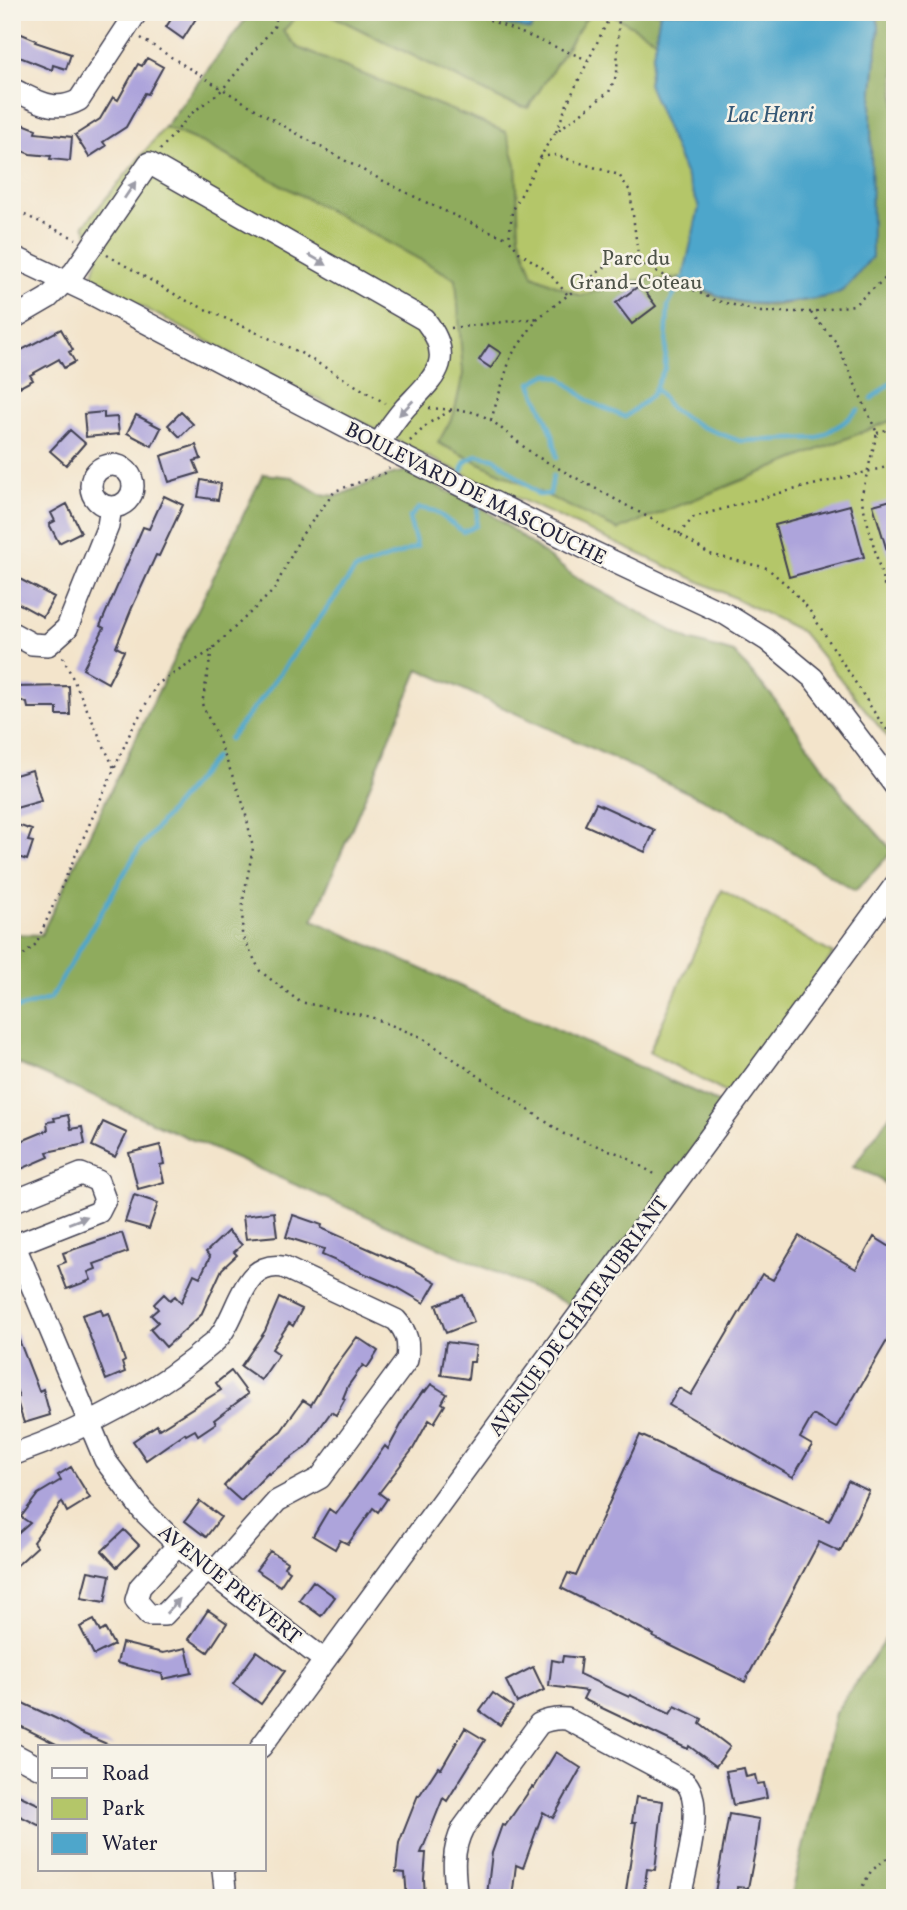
<svg xmlns="http://www.w3.org/2000/svg" width="907" height="1910" font-family="Vollkorn,serif">
<rect width="100%" height="100%" fill="#f7f3e8"/>
<filter id="ink" filterUnits="userSpaceOnUse"><feTurbulence type="fractalNoise" baseFrequency=".0143" numOctaves="2"/><feDisplacementMap in="SourceGraphic" scale="14" xChannelSelector="R" yChannelSelector="G"/><feConvolveMatrix kernelMatrix="1 2 1 2 8 2 1 2 1" color-interpolation-filters="sRGB"/></filter>
<filter id="wash" filterUnits="userSpaceOnUse"><feTurbulence type="fractalNoise" baseFrequency=".00686" numOctaves="4" result="noise"/><feDisplacementMap in="SourceGraphic" scale="28" xChannelSelector="R" yChannelSelector="G"/><feGaussianBlur stdDeviation="1.57" result="paint"/><feColorMatrix in="noise" values="0 0 0 0 0 0 0 0 0 0 0 0 0 0 0 0 0 1.4 0 .05"/><feComposite in="paint" operator="in"/></filter>
<g filter="url(#wash)">
<rect width="100%" height="100%" fill="#f3e4cb"/>
<path fill="#b4c669" stroke="#6b7452" stroke-width="2" d="M251,12H895V746L802,632L731,596L426,456L129,300L118,290L92,277L98,257L84,225L165,127Z
M722,890L833,954L732,1096L649,1052Z"/>
<path fill="#8fab5d" stroke="#58664c" stroke-width="2" d="M251,12H301L283,31L298,48L506,132L516,164L519,235L533,275L581,296L627,281L683,278L709,294L736,302L771,306L819,298L842,291L871,110L879,26L876,12H895V419L618,530L438,443L454,414L463,374L456,279L205,144L165,127Z
M325,12H471L474,16L530,30L541,12H596L585,20L528,108L504,101Z
M608,12H660L656,40Z
M407,471L486,510L575,577L689,640L734,653L773,697L844,796L893,851L855,891L726,810L419,669L313,920L731,1108L584,1311L12,1061V934L41,935L263,474L292,477L320,494L337,496L393,474Z
M895,1108V1196L878,1177L853,1167Z
M895,1625V1898H791L835,1713Z"/>
<path fill="#4ea6cb" stroke="#386483" stroke-width="2" d="M471,12H541L530,30L474,16Z
M660,12H876L879,26L871,110L872,257C862,268 854,281 843,290C834,297 818,298 807,300C755,308 728,305 683,278L699,207L648,84Z"/>
<g fill="none" stroke-linecap="round" stroke-linejoin="round">
<path stroke="#4ea6cb" stroke-width="4.5" d="M655,388L672,410L702,427L740,441L818,438L843,423L858,410
M871,399L895,379
M557,458L553,435L531,383L548,374L561,378L590,402L625,417L651,396L665,368L668,306L683,278
M462,472L465,462L477,455L496,459L539,495L550,494L553,476
M229,739L259,702L355,570L417,547L409,518L419,508L435,511L463,532L476,526L478,507
M12,1010L50,999L138,850L215,757"/>
</g>
<g id="blocks">
<path fill="#ada4db" d="M176,12H200L183,39L166,27Z
M12,30L36,40L35,42L71,54L66,69L53,65L52,70L12,54Z
M147,58L163,67L148,94L145,93L126,127L103,142L106,146L89,157L75,135L100,119L113,97L118,100L138,64L142,66Z
M18,122L36,129L35,133L72,137L70,161L50,159L51,156L30,154L12,147V124L17,125Z
M640,285L656,306L632,324L616,303Z
M61,329L73,350L69,352L75,362L64,368L59,359L30,375L33,380L20,387L16,379L12,381V355Z
M489,345L501,353L491,368L479,360Z
M104,412V418L117,417L119,434L86,437L84,414Z
M181,412L193,424L180,437L168,425Z
M136,415L161,428L152,446L127,433Z
M70,430L85,443L66,465L50,451Z
M196,445L201,459L194,461L199,473L169,482L161,456Z
M201,480L221,484L218,500L198,497Z
M164,496L183,505L159,556L156,555L131,610L116,647L124,651L108,683L83,669L104,628L100,626L143,527L149,529Z
M895,499V567H892L873,505Z
M67,504L81,532L59,543L49,524L55,521L51,513Z
M850,505L864,557L789,577L775,525Z
M12,575L54,597L43,617L12,600Z
M69,686L70,715H57V708H28L27,703L12,697V687Z
M32,770L41,801L16,808L12,794V776Z
M596,803L655,830L645,852L585,825Z
M12,823L32,830L28,841L33,842L27,860L12,855Z
M68,1115L71,1129L82,1127L85,1144L47,1152L49,1157L19,1170L12,1154V1145L48,1130L47,1122L55,1121L54,1118Z
M103,1122L127,1133L115,1157L92,1146Z
M160,1145L164,1164L160,1165L164,1182L138,1189L129,1153Z
M134,1195L158,1203L149,1229L125,1222Z
M274,1212L277,1236L246,1239L243,1216Z
M293,1215L322,1225L321,1228L410,1267L436,1282L424,1303L398,1288L322,1255L324,1249L286,1237Z
M228,1231L242,1245L234,1252L237,1255L222,1269L201,1315L166,1347L150,1329L158,1322L151,1315L158,1309L154,1304L164,1294L170,1300L175,1296L181,1303L194,1274L200,1277L210,1257L206,1252Z
M122,1233L128,1252L94,1264L96,1269L88,1272L91,1280L67,1289L58,1265L66,1262L63,1253Z
M799,1236L856,1269L874,1237L895,1250V1327L836,1428L813,1415L800,1438L812,1445L793,1477L669,1405L679,1388L691,1395L762,1274L773,1280Z
M463,1295L474,1322L446,1333L436,1305Z
M279,1298L302,1309L293,1326L289,1323L272,1349L279,1354L261,1380L241,1366L265,1331Z
M101,1309L103,1315L109,1313L125,1361L122,1363L125,1372L106,1380L82,1315Z
M12,1322L39,1391L43,1389L50,1415L24,1423L16,1398L19,1397L12,1377Z
M357,1337L378,1351L367,1368L363,1365L348,1386L343,1398L345,1399L336,1415L331,1412L307,1446L269,1474L268,1473L241,1501L224,1486L256,1451L281,1431L303,1400L311,1405L329,1375Z
M446,1342L476,1346L474,1362H470L468,1379L441,1375Z
M231,1371L248,1394L214,1420L216,1423L198,1435L195,1430L186,1435L185,1433L146,1460L133,1441L157,1425L159,1429L221,1390L216,1383Z
M431,1384L447,1394L442,1403L445,1405L434,1423L429,1420L413,1449L379,1493L387,1499L378,1512L373,1508L348,1544L340,1540L335,1549L313,1536L329,1509L336,1514L385,1446L388,1449L407,1414L423,1391L425,1392Z
M640,1435L829,1521L848,1481L869,1491L840,1552L819,1542L745,1682L653,1637L654,1635L561,1588L568,1573L576,1576Z
M71,1467L90,1498L67,1512L62,1502L33,1542L37,1547L12,1570V1539L30,1523L21,1517L38,1494L61,1480L58,1475Z
M200,1501L221,1517L206,1537L185,1521Z
M124,1530L139,1545L117,1567L102,1551Z
M270,1551L287,1562L284,1567L290,1571L280,1586L256,1570Z
M88,1571L110,1575L105,1602L81,1598Z
M313,1581L335,1597L321,1616L299,1600Z
M208,1610L227,1623L208,1652L189,1639Z
M94,1620L100,1632L105,1629L114,1645L94,1655L80,1627Z
M122,1643L163,1653L186,1648L192,1673L163,1679L162,1674L117,1663Z
M257,1651L285,1671L261,1704L233,1684Z
M563,1656L581,1658L579,1674L629,1697L630,1695L670,1714L675,1706L702,1719L700,1724L730,1747L716,1766L689,1746L688,1749L583,1699L587,1691L549,1686L552,1660L562,1662Z
M533,1667L544,1690L517,1703L506,1681Z
M493,1693L513,1707L500,1725L480,1711Z
M12,1698L57,1719L81,1733L114,1747H62L12,1722Z
M465,1728L485,1740L447,1801L443,1798L421,1853H426L424,1879L425,1898H407L405,1873L396,1872L399,1843L418,1795L419,1796L438,1767L441,1769Z
M556,1752L581,1768L553,1818L543,1812L523,1868L516,1865L512,1898L487,1895L492,1853L502,1825L505,1826L532,1787L534,1788Z
M744,1768L746,1777L755,1775L757,1784L764,1783L767,1798L733,1805L726,1771Z
M12,1792L40,1805V1826L12,1812Z
M636,1797L663,1801L655,1870L647,1869L643,1898H625L636,1822H632Z
M729,1814L759,1819L756,1846L748,1888L737,1887L736,1898H714Z"/>
</g>
</g>
<g filter="url(#ink)">
<use href="#blocks" fill-opacity="0" stroke="#413f51" stroke-width="2"/>
<g fill="none" stroke-linecap="round" stroke-linejoin="round">
<g stroke="#413f51" stroke-width="24">
<path id="minor" d="M12,89C36,100 54,114 79,100L137,12
M12,256L86,291L364,437L591,551L727,615L767,640L813,678L895,786
M12,319L48,298L74,272L149,163L425,320C457,361 434,377 405,408C395,419 387,431 379,444
M91 486a21 21 0 1 1 42 0a21 21 0 1 1-42 0Z
M12,633L32,644L48,645L67,628L108,526L111,507
M12,1202L81,1174L98,1181L105,1200L99,1212L15,1245
M12,1239L105,1460L143,1511L178,1545L207,1570L324,1660
M12,1455C85,1429 155,1394 213,1343C240,1320 239,1260 283,1267L396,1320C408,1333 409,1343 407,1360L320,1478L277,1501L212,1574
M178,1545L140,1587L136,1600L149,1615H164L207,1570
M261,1747L895,885
M12,1753L40,1768
M223,1870L226,1898
M457,1898C454,1873 451,1851 463,1828L539,1724C548,1719 556,1718 567,1719L685,1782C706,1802 685,1870 680,1898"/>
</g>
<path stroke="#413f51" stroke-width="2.5" stroke-dasharray="2 5" stroke-linecap="butt" d="M470,12L588,60
M889,12L895,31
M141,38C259,113 380,187 509,239
M556,132L567,104L612,12
M160,150L192,113L222,90L274,27L278,12
M540,157L555,155L619,175L630,191L639,263
M12,209L76,239
M107,255L183,299L299,352L385,403
M567,294L546,270L519,252L509,239L512,212L547,145L556,132L609,92L617,74L619,12
M811,313L836,342L877,433L861,498L885,588
M451,328L538,318
M429,408L469,411L481,415L491,420L534,455L679,534L709,554L767,568L788,586L808,608L876,715L895,740
M491,420L511,356L538,318L609,264L639,263L714,300L761,312H811L854,305L888,276L895,261
M877,433L895,427
M410,441L429,423L452,410
M679,534L694,517L780,493L895,465
M212,649L202,704L219,741L244,806L253,848L243,900L242,934L260,971L300,1002L371,1017L421,1037L564,1134L620,1154L658,1176
M63,657L114,768
M12,962L17,961L36,944L131,731L157,684L209,652L274,590L301,536L335,491L385,473L389,468
M856,1898L871,1871L895,1852"/>
<use href="#minor" stroke="#fff" stroke-width="21"/>
</g>
<defs><path id="oneway-solid" d="M-6-.8H1V-3.2L6.5 0L1 3.2V.8H-6Z" transform="scale(1.75)"/></defs>
<g fill="#9c9ca7">
<use href="#oneway-solid" transform="translate(130 190) rotate(-56)"/>
<use href="#oneway-solid" transform="translate(318 260) rotate(30)"/>
<use href="#oneway-solid" transform="translate(406 408) rotate(134)"/>
<use href="#oneway-solid" transform="translate(78 1220) rotate(-21)"/>
<use href="#oneway-solid" transform="translate(173 1606) rotate(-47)"/>
</g>
</g>
<g text-anchor="middle" stroke-width="5" stroke-linejoin="round" paint-order="stroke">
<g font-size="21" fill="#4e5349" stroke="#f7f3e8">
<text x="636" y="265">Parc du<tspan x="636" dy="24">Grand-Coteau</tspan></text>
</g>
<g font-size="21" fill="#22223b" stroke="#f7f3e8">
<text transform="translate(476 493) rotate(27)" y="7">BOULEVARD DE MASCOUCHE</text>
<text transform="translate(578 1316) rotate(-54)" y="7">AVENUE DE CHÂTEAUBRIANT</text>
<text transform="translate(230 1584) rotate(39)" y="7">AVENUE PRÉVERT</text>
</g>
<g font-size="23" font-style="italic" fill="#345775" stroke="#f7f3e8">
<text x="770" y="122">Lac Henri</text>
</g>
</g>
<rect width="907" height="1910" fill="none" stroke="#f7f3e8" stroke-width="42"/>
<rect x="38" y="1745" width="228" height="126" fill="#f7f3e8" stroke="#a29fa3" stroke-width="2"/>
<rect x="52" y="1768" width="35" height="10" fill="#ffffff" stroke="#a29fa3" stroke-width="2"/>
<text x="102" y="1780" font-size="21" fill="#22223b">Road</text>
<rect x="52" y="1798" width="35" height="21" fill="#b4c669" stroke="#a29fa3" stroke-width="2"/>
<text x="102" y="1815" font-size="21" fill="#22223b">Park</text>
<rect x="52" y="1833" width="35" height="21" fill="#4ea6cb" stroke="#a29fa3" stroke-width="2"/>
<text x="102" y="1850" font-size="21" fill="#22223b">Water</text>
</svg>
